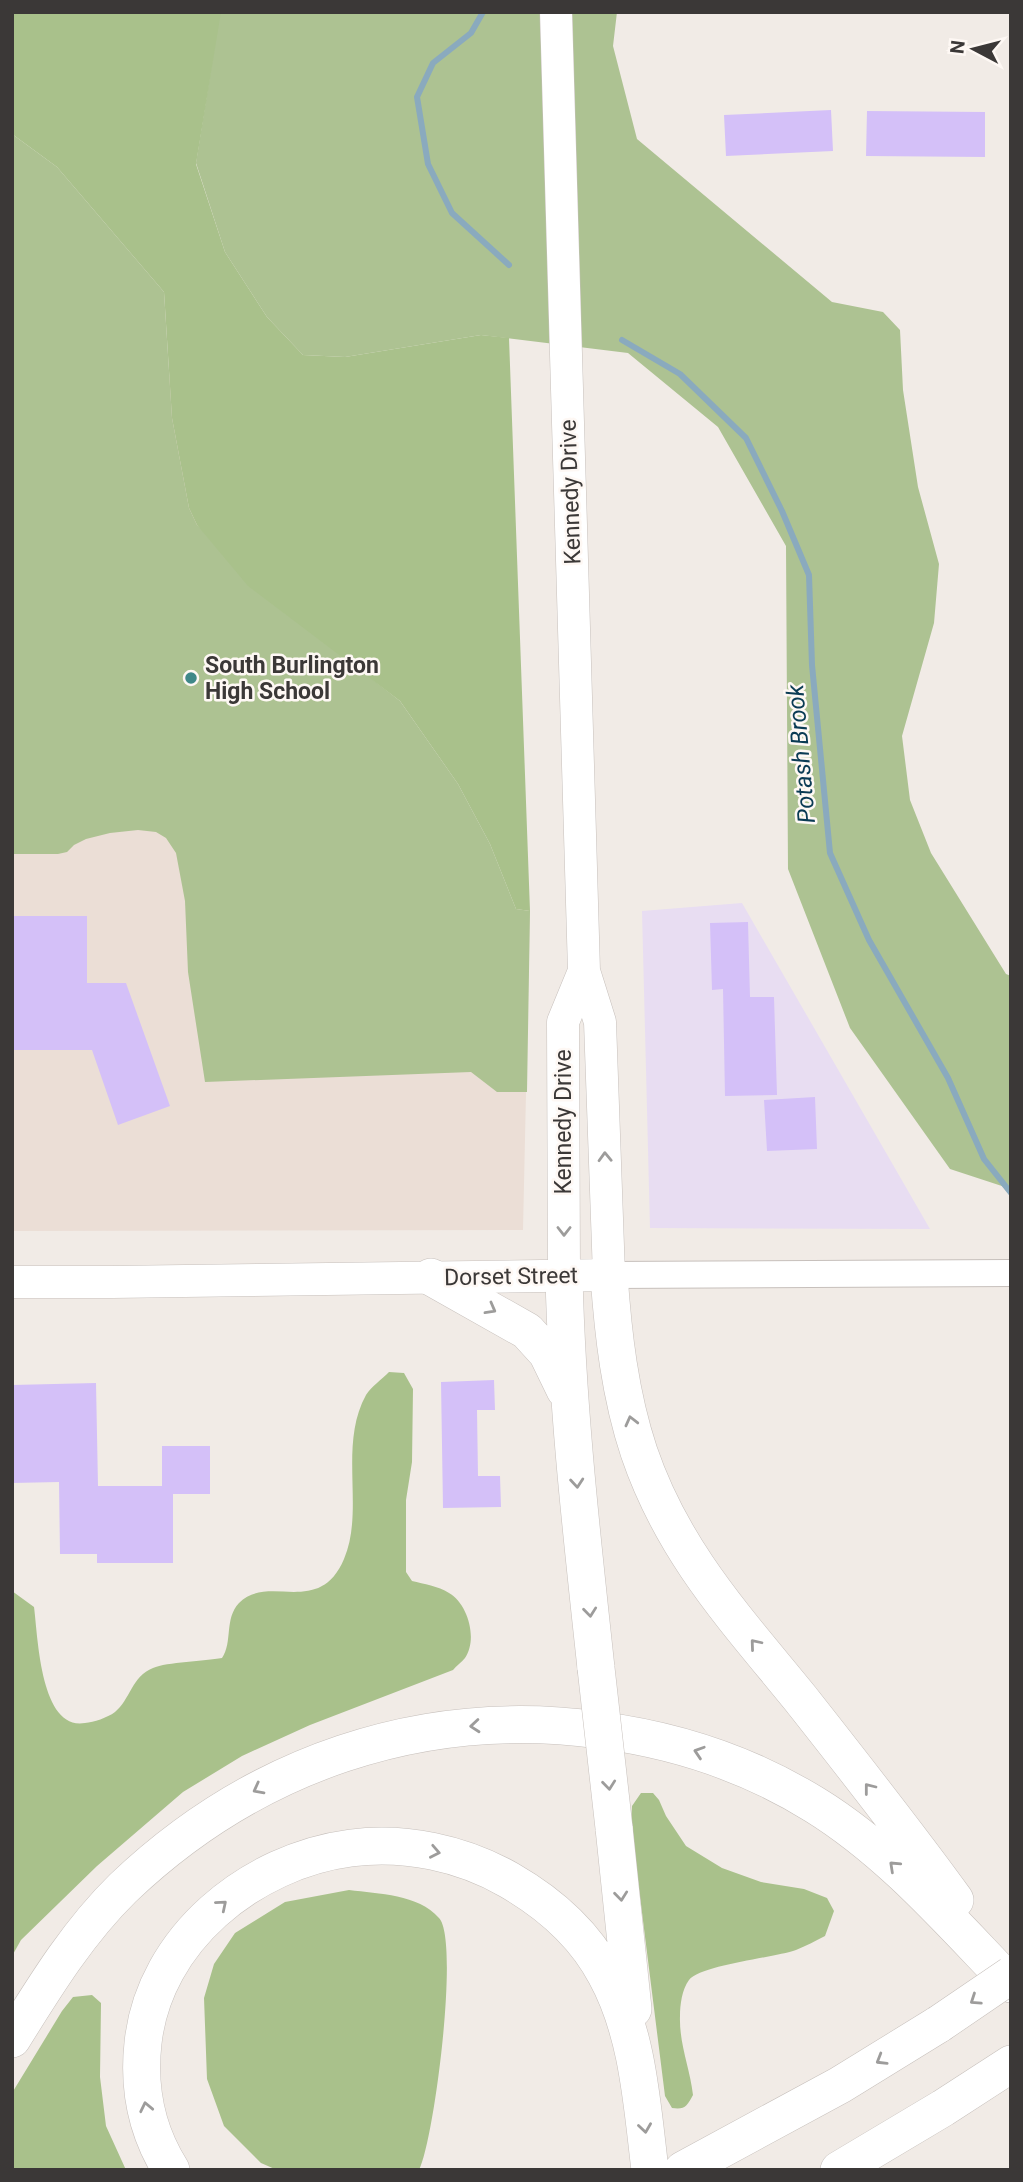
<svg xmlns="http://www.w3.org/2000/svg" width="1023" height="2182" font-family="Roboto,sans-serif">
<rect width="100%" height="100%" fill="#f1ebe6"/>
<path fill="#e8ddf2" d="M742,903L930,1229L650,1228L642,911Z"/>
<path fill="#ebded6" d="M12,134L516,909L530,911L523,1230L12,1231Z"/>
<path fill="#adc292" d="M220,12H617L613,46L637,139L832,302L883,312L900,330L903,390L918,487L939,564L934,623L902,736L910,800L931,853L1006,974L1011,976V1189L950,1169L850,1028L788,869L786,546L718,427L628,353L481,335L345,357L303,355L267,317L225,252L196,163Z
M12,134L57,167L164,292L172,418L189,508L197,525L340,654L400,701L458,784L490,844L516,909L530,911L527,1092H497L471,1072L205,1082L188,972L185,901L176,853L166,838L156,832L138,830L110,833L86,839L74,845L67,852L58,854H12Z"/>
<path fill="#a9c18b" d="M12,12H221L196,164L225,252L267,317L303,355L345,357L481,335L509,338L530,911L516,909L490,844L458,784L400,701L248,586L197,525L189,508L172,418L164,292L57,167L12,134Z
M389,1372L404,1373L413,1389L412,1462L406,1500V1572L412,1581C424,1584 438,1586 449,1593C468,1604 478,1639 465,1658C462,1662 456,1666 453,1670L310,1725L242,1756L183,1792L97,1866L21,1940L12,1956V1591L34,1607C38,1636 40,1731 85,1723C94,1722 107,1718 115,1712C130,1700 132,1676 153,1668C167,1662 205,1661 222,1658C233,1642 224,1619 239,1603C268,1573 319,1618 344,1559C365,1510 338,1446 366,1395C371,1387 382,1379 389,1372Z
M641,1793H653L659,1800L666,1816L686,1846L722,1868L761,1882L804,1889L827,1898L834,1911L825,1936C815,1941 806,1946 796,1950C773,1958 701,1965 689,1980C682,1989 680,2005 680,2016C679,2044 690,2068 693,2095C687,2106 685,2110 672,2108L665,2096L631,1825L632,1806Z
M349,1890C379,1894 418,1894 439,1918C460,1940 434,2141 419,2170H277L261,2163L224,2126L207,2079L204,1998L214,1964L235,1933L285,1902Z
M92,1995L101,2003L100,2077L106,2126L126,2170H12V2093L62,2011L73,1997Z"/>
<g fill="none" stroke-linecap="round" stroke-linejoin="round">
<path stroke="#8aaabe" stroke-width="6" d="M483,12L471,33L433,63L417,97L428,164L452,213L509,265
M622,340L680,374L746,438L782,511L809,575L812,665L830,853L869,940L948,1078L984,1159L1011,1193"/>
</g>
<path fill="#d4c0f8" d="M831,110L833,151L726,156L724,115Z
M867,111L985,112V157L866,156Z
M12,916H87V983H126L170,1106L118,1125L92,1050H12Z
M748,922L750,997H774L777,1095L725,1096L723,989L712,990L710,923Z
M815,1097L817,1149L767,1151L764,1100Z
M494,1380L495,1410H477L478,1476H500L501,1507L443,1508L441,1382Z
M96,1383L98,1486H162V1446H210V1494H173V1563H97V1554H60L59,1482L12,1483V1385Z"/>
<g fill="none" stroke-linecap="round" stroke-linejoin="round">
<g stroke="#c7c0bc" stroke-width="28">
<path id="minor" d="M609,1275L1011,1273"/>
</g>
<g stroke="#c7c0bc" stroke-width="33">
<path id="major" d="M564,1276L563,1022L584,971
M12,1282H112L609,1275L600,1022L584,971L556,12"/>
</g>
<g stroke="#c7c0bc" stroke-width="38">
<path id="highway" d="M609,1275C613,1334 620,1395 639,1452C673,1552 735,1618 800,1698C852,1764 905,1831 955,1900
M564,1276C567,1407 582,1538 596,1668
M431,1277L527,1331L547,1353L565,1390
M614,1828L633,2009
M12,2039C45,1986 78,1932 123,1888C253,1764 421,1706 599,1730C676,1740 749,1764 815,1805C891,1852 950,1921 1011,1984
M171,2170C147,2132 138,2088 143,2043C154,1939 251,1861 351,1848C405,1841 462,1853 509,1880C549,1903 584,1933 606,1975C638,2033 642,2105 650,2170
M683,2170L840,2085L939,2024
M839,2170L943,2108L1011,2064"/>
</g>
<use href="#minor" stroke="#fff" stroke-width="26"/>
<use href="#major" stroke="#fff" stroke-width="32"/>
<use href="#highway" stroke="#fff" stroke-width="37"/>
<g stroke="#c7c0bc" stroke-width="38" stroke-linecap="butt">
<path id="highway-bridge" d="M596,1668L614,1828
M939,2024L1011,1975"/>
</g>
<use href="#highway-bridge" stroke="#fff" stroke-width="37"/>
</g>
<defs><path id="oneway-chevron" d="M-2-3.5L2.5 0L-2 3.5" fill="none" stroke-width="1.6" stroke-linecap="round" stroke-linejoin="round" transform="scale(1.75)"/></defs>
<g stroke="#9d9c9b">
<use href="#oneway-chevron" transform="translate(605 1157) rotate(-92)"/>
<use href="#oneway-chevron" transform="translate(564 1231) rotate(90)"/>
<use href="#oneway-chevron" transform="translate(491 1309) rotate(29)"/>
<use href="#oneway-chevron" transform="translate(631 1421) rotate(-104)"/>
<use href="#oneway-chevron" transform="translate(577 1483) rotate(85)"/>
<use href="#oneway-chevron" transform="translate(590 1612) rotate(84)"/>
<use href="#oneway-chevron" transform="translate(755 1644) rotate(-130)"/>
<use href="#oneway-chevron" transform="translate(475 1726) rotate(175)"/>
<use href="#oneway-chevron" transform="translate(699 1752) rotate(-162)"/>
<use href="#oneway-chevron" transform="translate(609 1785) rotate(84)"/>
<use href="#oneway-chevron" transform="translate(869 1788) rotate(-128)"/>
<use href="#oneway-chevron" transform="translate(258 1789) rotate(152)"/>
<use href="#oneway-chevron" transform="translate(435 1852) rotate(11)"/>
<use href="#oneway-chevron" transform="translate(894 1866) rotate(-137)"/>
<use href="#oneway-chevron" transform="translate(621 1896) rotate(84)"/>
<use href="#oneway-chevron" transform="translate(222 1905) rotate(-40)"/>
<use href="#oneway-chevron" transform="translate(975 2000) rotate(146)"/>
<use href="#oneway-chevron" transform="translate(881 2060) rotate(149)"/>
<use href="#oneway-chevron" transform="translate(146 2107) rotate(-102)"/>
<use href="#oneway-chevron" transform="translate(645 2128) rotate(82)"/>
</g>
<circle fill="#408888" stroke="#fef8f4" stroke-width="2.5" cx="191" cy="678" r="7"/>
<g text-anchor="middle" stroke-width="5" stroke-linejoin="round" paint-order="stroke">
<g font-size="23" fill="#3b3837" stroke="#fef8f4">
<text transform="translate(570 492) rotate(-92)" y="8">Kennedy Drive</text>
<text transform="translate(563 1122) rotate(-90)" y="8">Kennedy Drive</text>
<text transform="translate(511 1276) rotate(-1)" y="8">Dorset Street</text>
</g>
<g font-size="23" font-weight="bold" fill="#3b3837" stroke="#fef8f4" text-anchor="start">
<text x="205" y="673">South Burlington<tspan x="205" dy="26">High School</tspan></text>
</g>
<g font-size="24" font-style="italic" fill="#0a3b54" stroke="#fef8f4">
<text transform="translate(801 754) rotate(-95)" y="8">Potash Brook</text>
</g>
</g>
<rect width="1023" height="2182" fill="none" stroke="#3b3837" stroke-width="28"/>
<g transform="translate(974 49) rotate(277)" stroke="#fef8f4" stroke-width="5" paint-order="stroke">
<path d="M0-5L12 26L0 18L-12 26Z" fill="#3b3837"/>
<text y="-10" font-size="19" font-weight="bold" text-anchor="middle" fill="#3b3837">N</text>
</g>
</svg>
